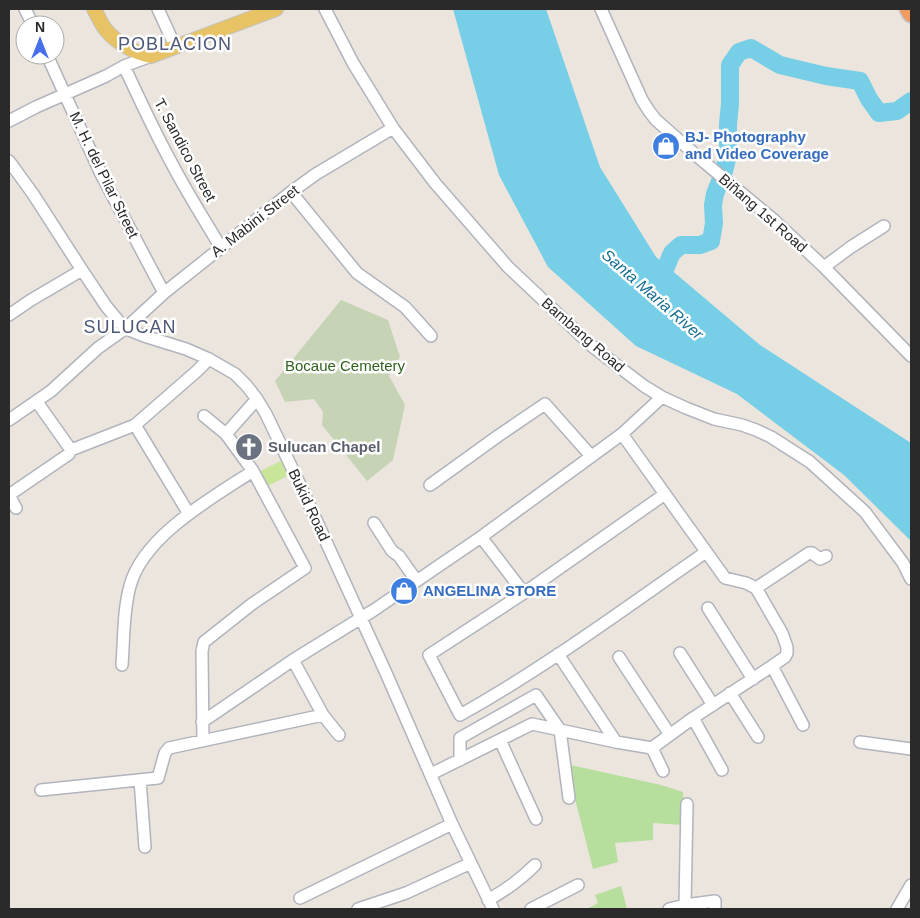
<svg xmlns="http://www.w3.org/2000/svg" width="920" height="918" font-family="Arial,sans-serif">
<rect width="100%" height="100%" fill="#ebe5dd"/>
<path fill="#b6de9d" d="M566,764L661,785L683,792L684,825L653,823V840L615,843L618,862L593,869Z
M621,886L627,909H587L598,903L595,895Z"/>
<path fill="#c6d4b5" d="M341,300L388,320L400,357L389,376L405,405L393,460L367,481L322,425L323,412L314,399L285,402L275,381Z"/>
<path fill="#c9e59a" d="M283,460L291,474L264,488L256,473Z"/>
<path fill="#77cee7" d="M453,9H546L600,167L656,257L760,345L911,443V541L844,475L737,394L636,346L548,267L499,175Z"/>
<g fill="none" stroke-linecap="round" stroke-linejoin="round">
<path stroke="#77cee7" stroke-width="18" d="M657,288L672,253L681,245H700L711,241L714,223L713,205L715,194L724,171L728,155V124L730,104V65L739,52L751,48L780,65L826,76L860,81L869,99L879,113L897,111L911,101"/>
<g stroke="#b1b4bd" stroke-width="14">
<path id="minor" d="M25,9L33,25
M158,9L175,46
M325,9L353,63L393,128L435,183L508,267L593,347L644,386L662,397L686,408L714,419L742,425L756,430L771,437L810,462L865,512L903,563L911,579
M601,9L642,100L649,111L656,120L697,156L775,221L824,267L911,356
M47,55L101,174L164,293
M124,66C139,98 154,131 171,162C186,191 204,219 221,248
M9,121L36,107L106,76L124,66L151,56
M9,161L33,194L82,270L106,306L120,323L129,330L144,336L186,349L209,359L235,374L246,385L257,399L266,414L302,489L386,673L452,824L493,909
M291,192L357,273L405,307L431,336
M824,267L851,247L884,226
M9,315L31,300L82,270
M204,416L226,434L257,399
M9,420L51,391L98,348L126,328L164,293L291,192L316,174L393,128
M135,425L189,514
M71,450L135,425L197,371L209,359
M430,485L498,436L545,404L591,456
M665,494L524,593L429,655L460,715C546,667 625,608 706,552
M16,508L9,495L69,454L71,450L37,402
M374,523L392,551L399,556L416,580
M481,537L524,593
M756,588L809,553H812L820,559L826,556
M708,608L753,679
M680,653L713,705
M558,654L616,742
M619,657L670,735
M293,660L323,715L339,735
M122,665C124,639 123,611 130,586C143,536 212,498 253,471
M772,666L803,725
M730,693L758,737
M693,718L722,770
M202,722L293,660L374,610L481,537L622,434L662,397
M500,740L536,819
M203,741L202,651L204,642L252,604L305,568L253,471L226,434
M860,742L911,749
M652,748L663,771
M460,760V738L536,695L560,730L569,798
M431,774L532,724L616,742L652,748L693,718L772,666L785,657L787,653V647L782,633L756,588L746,583L725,578L622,434
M140,780L145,847
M41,790L158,778L165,753L169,748L323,715
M300,898L452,824
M488,900C506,890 521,879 535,865
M685,905L687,804
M358,909L406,893L471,863
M531,909L578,885
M669,909L685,905L715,901V909
M897,909L911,885"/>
</g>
<g stroke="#c3c3c3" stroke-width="16">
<path id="major" d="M94,9C98,16 101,24 106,30C118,44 133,52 151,56L276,9"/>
</g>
<g stroke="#c3c3c3" stroke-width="19">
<path id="highway" d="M908,9L911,14"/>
</g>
<use href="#minor" stroke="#fff" stroke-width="11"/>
<use href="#major" stroke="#e7c366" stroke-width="14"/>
<use href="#highway" stroke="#f49960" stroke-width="16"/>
</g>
<defs>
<g id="shop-disc" transform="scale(1.4375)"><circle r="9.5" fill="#3f7fe0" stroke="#fff"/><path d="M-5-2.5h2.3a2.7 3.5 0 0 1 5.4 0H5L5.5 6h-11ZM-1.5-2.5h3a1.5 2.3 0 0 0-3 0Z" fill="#fff"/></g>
<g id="church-disc" transform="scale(1.4375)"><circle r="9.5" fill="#6b7280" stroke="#fff"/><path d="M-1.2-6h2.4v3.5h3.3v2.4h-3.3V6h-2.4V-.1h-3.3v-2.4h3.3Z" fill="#fff"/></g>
</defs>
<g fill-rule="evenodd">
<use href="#shop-disc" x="666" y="146"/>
<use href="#church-disc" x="249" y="447"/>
<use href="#shop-disc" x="404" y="591"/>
</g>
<g text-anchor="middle" stroke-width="5" stroke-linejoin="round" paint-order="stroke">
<g font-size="15" font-weight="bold" fill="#366cbe" stroke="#fff" text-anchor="start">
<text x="685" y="142">BJ- Photography<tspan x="685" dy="17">and Video Coverage</tspan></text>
<text x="423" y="596">ANGELINA STORE</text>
</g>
<g font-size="15" fill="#2a2a2a" stroke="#fff">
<text transform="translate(185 150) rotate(62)" y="5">T. Sandico Street</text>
<text transform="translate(104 175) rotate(64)" y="5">M. H. del Pilar Street</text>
<text transform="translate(763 213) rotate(41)" y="5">Biñang 1st Road</text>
<text transform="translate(255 221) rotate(-38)" y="5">A. Mabini Street</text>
<text transform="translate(583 335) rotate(41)" y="5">Bambang Road</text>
<text transform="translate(309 505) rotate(65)" y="5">Bukid Road</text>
</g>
<g font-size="15" fill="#30631f" stroke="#fff">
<text x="345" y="371">Bocaue Cemetery</text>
</g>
<g font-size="15" font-weight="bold" fill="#5b616d" stroke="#fff" text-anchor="start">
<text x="268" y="452">Sulucan Chapel</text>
</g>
<g font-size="16" font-style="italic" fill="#166e92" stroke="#fff">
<text transform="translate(653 294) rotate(41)" y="6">Santa Maria River</text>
</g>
<g font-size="18" letter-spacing="1" fill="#4d5778" stroke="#fff">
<text x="175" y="50">POBLACION</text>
<text x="130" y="333">SULUCAN</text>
</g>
</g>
<rect width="920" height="918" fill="none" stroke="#2a2a2a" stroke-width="20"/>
<g transform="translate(40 40)"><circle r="24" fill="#ffffff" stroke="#aaaaaa"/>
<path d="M0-4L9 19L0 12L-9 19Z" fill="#486fee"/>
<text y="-8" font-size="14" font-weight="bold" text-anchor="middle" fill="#2a2a2a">N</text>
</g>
</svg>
